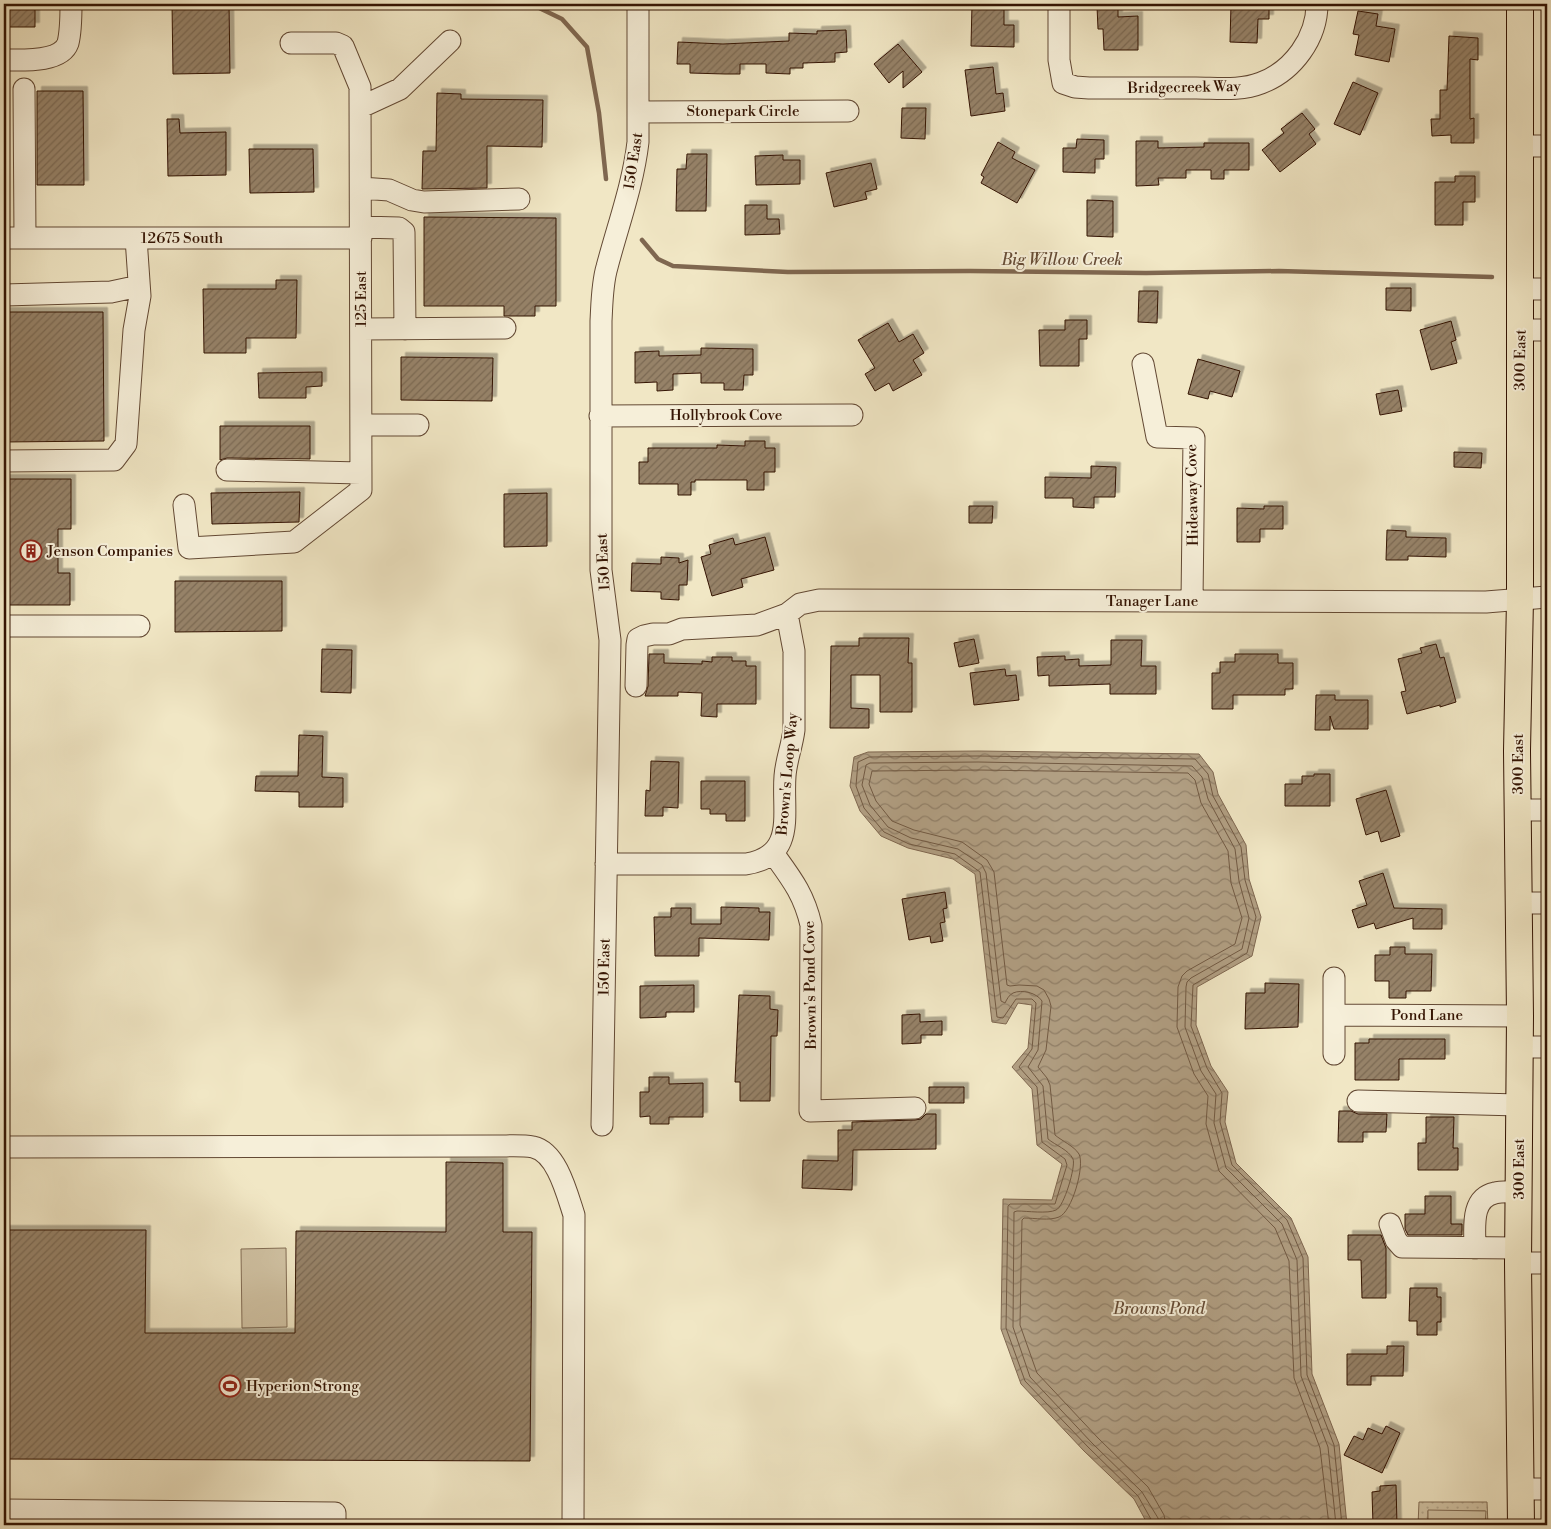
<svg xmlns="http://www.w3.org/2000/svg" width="1551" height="1529" font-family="'Libre Bodoni',serif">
<defs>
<pattern id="park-dots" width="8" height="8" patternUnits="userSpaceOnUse" patternTransform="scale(1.25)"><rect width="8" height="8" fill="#d1c3a4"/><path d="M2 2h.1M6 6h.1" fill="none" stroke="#b4a78c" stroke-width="1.8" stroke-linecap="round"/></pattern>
<pattern id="water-waves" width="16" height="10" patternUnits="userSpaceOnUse" patternTransform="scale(1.25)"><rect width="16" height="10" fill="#b19f83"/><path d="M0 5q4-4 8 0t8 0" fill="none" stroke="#918069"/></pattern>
<pattern id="building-hatch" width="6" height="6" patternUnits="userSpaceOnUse" patternTransform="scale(1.25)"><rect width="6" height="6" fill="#968268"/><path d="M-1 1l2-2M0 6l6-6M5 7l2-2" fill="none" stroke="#7b6953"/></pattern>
<filter id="shadow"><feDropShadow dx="4.5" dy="-4.5" stdDeviation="0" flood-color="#0004"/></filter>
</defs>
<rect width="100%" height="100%" fill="#f1e7c5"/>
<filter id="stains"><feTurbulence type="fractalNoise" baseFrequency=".004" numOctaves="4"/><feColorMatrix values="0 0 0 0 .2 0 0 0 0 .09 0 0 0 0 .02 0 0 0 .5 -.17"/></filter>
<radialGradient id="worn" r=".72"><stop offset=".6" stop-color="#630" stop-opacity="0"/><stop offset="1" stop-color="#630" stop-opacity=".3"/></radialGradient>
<path fill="url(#park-dots)" stroke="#826c54" d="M1419,1502H1487L1488,1525H1485V1511H1428V1525H1418Z"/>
<path fill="#d1c3a4" stroke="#826c54" d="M286,1248L287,1327L242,1328L241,1249Z
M1428,1510L1486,1511L1485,1525H1428Z"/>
<path fill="url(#water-waves)" stroke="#7f6750" d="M978,751L1199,754L1213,772L1218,794L1246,845L1249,879L1261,917L1252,956L1197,987L1196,1025L1211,1066L1228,1092L1225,1122L1236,1163L1291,1218L1308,1257L1312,1374L1339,1444L1347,1525H1148L1134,1499L1084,1451L1021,1384L1001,1329L1003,1199L1052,1200L1062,1164L1037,1145L1032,1089L1012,1067L1028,1048L1032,1005L1018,1003L1006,1024L992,1022L975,874L953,859L908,848L881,836L860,811L850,786L854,757L868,752Z"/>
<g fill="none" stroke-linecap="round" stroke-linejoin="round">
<path stroke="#725a43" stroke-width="1" d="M1152,1525V1521L1138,1496L1088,1447L1025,1381L1006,1328L1008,1206L1010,1204H1055L1067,1165L1065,1159L1042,1142L1037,1087L1019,1067L1032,1049L1036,1003L1032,999H1016L1003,1018L997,1017L980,872L955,854L909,844L884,832L864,808L856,786L858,762L869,757L978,756L1195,759L1208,774L1213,796L1241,847L1245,880L1256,917L1247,953L1193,985L1191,1026L1207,1068L1222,1093L1220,1122L1232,1165L1287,1220L1303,1258L1307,1375L1334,1445L1342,1525
M1159,1525L1158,1518L1142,1492L1092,1443L1030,1377L1013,1327L1014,1212L1017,1211C1027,1211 1048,1214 1056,1210C1064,1207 1076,1166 1073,1159C1069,1150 1055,1145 1048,1139L1043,1086L1028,1067L1038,1050L1042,1001C1037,993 1022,989 1013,993C1009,995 1007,999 1005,1003L1001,1001L986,873L982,865L958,849L911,838L888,827L870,805L862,785L866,765L870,763L978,762L1192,766L1202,777L1208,799L1235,849L1239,881L1249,918L1242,949L1191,978L1187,982L1186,987L1185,1027L1201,1071L1216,1094L1214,1123L1226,1168L1282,1224L1297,1260L1301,1376L1328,1447L1336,1525
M1166,1525L1164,1515L1148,1487L1098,1438L1037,1373L1020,1325L1022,1220L1024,1218C1035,1218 1049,1221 1059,1217C1072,1212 1085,1166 1079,1154C1074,1146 1062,1141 1055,1135L1050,1085L1047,1078L1038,1067L1046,1050L1051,1006L1049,999L1044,990L1037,986L1019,985L1010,986L1007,985L994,872L987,860L962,842L914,830L892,821L876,801L869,784L872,771L978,770L1188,773L1195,780L1201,803L1228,851L1231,883L1242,918L1235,944L1187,971L1182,976L1178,987L1177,1027L1194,1074L1208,1096L1206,1124L1219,1171L1275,1228L1289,1261L1294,1378L1320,1448L1329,1525"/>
<path stroke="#7f6750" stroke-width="4.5" d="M531,4L562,19L587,47L599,113L606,179
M642,240L658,259L673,266L788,272L970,271L1146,273L1279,271L1492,277
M1543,309H1547"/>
</g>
<path fill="url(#building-hatch)" stroke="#341403" filter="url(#shadow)" d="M4,4H35V27H4Z
M172,4H229L230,73L173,74Z
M972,4H1004V25H1014V47L971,46Z
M1231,4H1269V19H1258L1257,43L1230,42Z
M1118,5V17L1138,16V50H1104L1103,29H1098L1097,6Z
M1358,11L1378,14L1376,26L1395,29L1389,62L1355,55L1359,35L1353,34Z
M846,30L847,52L835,53V62L803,63V68H790V74L766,73V64H740V74H725L690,73V64H677L678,42L723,44L789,41V33L817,34V31Z
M1449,36L1478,38V60L1470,59V119L1474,118V143H1451V135L1432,136L1431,119H1440V90H1447Z
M898,44L922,72L903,88V71L889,83L874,64Z
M993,67L996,94L1003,93L1005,111L971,116L965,70Z
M1353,82L1378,93L1360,135L1334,124Z
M37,91H83L84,185H37Z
M437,93L461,94V99L543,100L542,147L487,146V188L422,189L423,151H436Z
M902,108H926L925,139L901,138Z
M1302,113L1315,129L1309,134L1316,144L1280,172L1262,150L1284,133L1281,129Z
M167,119H179L180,133L226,132V175L168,176Z
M1077,139L1104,140V159H1095V173L1063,172V148H1076Z
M1136,141H1158V148L1204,147V143H1249V170H1224V179H1211V170H1186V178H1158L1159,185L1136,186Z
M998,142L1015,152L1012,158L1035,170L1017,203L981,183L984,177L981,175Z
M249,149H313L314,192L250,193Z
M687,154H707L706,211H676L677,169H686Z
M783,155V160H800V184L756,185L755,156Z
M871,163L877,189L865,192L867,199L834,207L826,173Z
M1455,176H1475V202H1463V225H1435V182H1455Z
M1087,200L1113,201V237L1087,236Z
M745,205H767V219H779L780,234L745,235Z
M424,217L556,218V306H535V316H504V306H424Z
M276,280H297L296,338H246V353H204L203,289H276Z
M1386,288H1411V311L1386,310Z
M1139,291H1158L1157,323L1138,322Z
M4,312H103L104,441L4,442Z
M1065,320H1087V339H1079V366H1040L1039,330H1065Z
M1451,321L1456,340L1451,342L1457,363L1431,370L1420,330Z
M888,323L899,342L913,334L924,353L913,360L922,375L893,391L889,383L875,391L865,374L875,368L858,340Z
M701,348L753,349V375H744L743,390H724V383H701V373L673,374V390L657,391V382L635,383V352L659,351V356L701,355Z
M401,357L493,358L492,401L401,400Z
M1198,359L1240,371L1232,397L1210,391L1208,399L1188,394Z
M322,372V386L306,387V398H259L258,373Z
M1398,390L1402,411L1380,415L1376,394Z
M220,426H310V459L227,458L220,460Z
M745,441H765V448H775V472H764V490H747V480H695V482H691V495H678V484H639V462H648V448H717V445L745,446Z
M1454,452L1482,453L1481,468L1454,467Z
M1091,466L1116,467L1115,497H1094V508L1073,507V498H1045V477L1091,478Z
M4,479H71V529H58V573H70V605H4Z
M300,492L299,522L212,524L211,493Z
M547,493V546L504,547V494Z
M969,506H993L992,523H969Z
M1264,506H1283V529H1260V542H1237V508L1264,509Z
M1387,530L1406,531V537L1446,538V557L1408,556V560H1386Z
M765,537L774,570L741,579L743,587L712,596L701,557L711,554L709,545L733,538L735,545Z
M661,557L679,558V563L688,560L687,585H679V600L661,599V592L631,591L632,563L661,564Z
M175,581H282V631L175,632Z
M859,638H909L908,663H912V712H880V675H851V708L869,709V728H830L831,646H859Z
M974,639L979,663L959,667L954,643Z
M1111,640H1142L1141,666H1156V694H1110V684L1049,686V675L1038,676L1037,657L1065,656V660L1079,659V666L1111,665Z
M1436,644L1440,658L1444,657L1456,702L1440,707V705L1407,714L1401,692L1406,691L1398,659L1422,653L1420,648Z
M322,649L352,650L351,693L321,692Z
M649,654H664V663L702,664V661L712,662V657H732V661H746V666H756V704H717V717L701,716L702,693L678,692V696H645L648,686Z
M1235,654H1278V663H1293V689H1285V695H1233V709H1212V673H1220V662H1235Z
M1005,669L1006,676L1016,675L1019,700L974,705L970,673Z
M1316,695H1335V700H1368V729H1334L1330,716V730H1315Z
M299,735L323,736L322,777L343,778V807H299V792L255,791L256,776H298Z
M651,761L679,762L678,808L663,807V816H645L646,790L650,791Z
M1314,774H1330V806H1285V784H1302V776H1314Z
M701,781H745V821H726V814H710V809H701Z
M1386,790L1400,836L1381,842L1378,831L1366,835L1356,799Z
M1383,873L1394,908L1442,909V929H1413V918L1376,929L1374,923L1358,928L1352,910L1367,905L1359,881Z
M945,892L947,908L943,909L945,922L940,923L943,941L931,943L930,936L909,940L902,899Z
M721,907L759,908V912H770L769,940L699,938V956H655L654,917H671V908H691V924H721Z
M1390,947H1405V954H1432L1431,991H1406V998H1389V981H1375V955H1390Z
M1265,983L1299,984L1298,1027L1245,1029L1246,993H1265Z
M694,985V1012H666V1017L640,1018V986Z
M739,995L770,996V1009L778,1010L777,1036H771L770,1101H740V1082H735Z
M920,1014V1022L942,1021V1035H921V1043L902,1044V1015Z
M1369,1039H1445V1059H1399V1080H1355V1043H1369Z
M649,1077H669V1084L703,1083V1117H669V1124H650V1116L640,1117V1092H649Z
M929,1087H964V1103H929Z
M1339,1111H1351L1358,1114H1387L1386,1132H1363V1142H1338Z
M926,1114H936V1149L853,1150L852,1190L802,1188L803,1160L838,1161V1130H852V1122L915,1120L921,1119Z
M1426,1117H1454L1453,1148H1458V1170H1418V1143H1426Z
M446,1162L503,1163V1232H532L530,1461L4,1459V1230H146L145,1333H295L296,1231L446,1232Z
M1425,1196H1451V1224H1462V1235H1408L1405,1229V1214H1425Z
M1348,1235H1381L1386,1248V1298H1362L1361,1260H1348Z
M1410,1288H1437V1297H1441V1322H1437V1335H1417V1321H1409Z
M1387,1346H1404L1403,1376H1371V1385H1347V1354H1387Z
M1386,1426L1400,1433L1382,1473L1344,1455L1354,1436L1363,1440L1368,1428L1382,1434Z
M1396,1485L1397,1525H1373L1372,1492L1380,1491V1486Z"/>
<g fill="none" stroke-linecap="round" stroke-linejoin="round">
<g stroke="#634934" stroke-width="23">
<path id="minor" d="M1059,4V60L1063,83L1075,87L1089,88C1125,88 1160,88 1196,88C1217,88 1241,91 1261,83C1293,71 1317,38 1317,4
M4,60C21,60 61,63 68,43C71,31 71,15 71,4
M24,89L25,238
M361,107L400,89L450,41
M638,112L848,111
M1519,146H1547
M361,188L389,190L412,200L424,202L519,199
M361,227L399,228L404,232L405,329
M4,238H361
M1520,289H1547
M4,295L111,292L139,286
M361,329L505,328
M1521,330H1547
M1143,364L1157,437L1194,438L1192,601
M600,416L852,415
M361,425H418
M4,461L114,460L126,444L134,330L140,296L136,238
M227,470L361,473
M184,505L189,548L294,542L361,490L360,87L343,46L336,43H291
M4,626H139
M636,686L637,645L638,639L644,636L653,634H669L682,629L757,625L787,614L800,604L819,600L1486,602L1547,597
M1518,810H1547
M773,853C791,878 804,894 811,925L810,1111L915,1108
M606,864H746C797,856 782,813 785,776C786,761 792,746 794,730V651L787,614
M1519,903H1547
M1334,978V1054
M1334,1015L1520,1016
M1520,1047H1547
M1358,1101L1519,1105
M602,1125L610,640L601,570V321C602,303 602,284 607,267C618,225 633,185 638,142V4
M4,1147L498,1146C509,1146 522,1145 533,1147C557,1152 567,1194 574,1215L573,1525
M1390,1224L1396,1240L1402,1247L1518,1248
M1475,1248C1475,1229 1470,1198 1495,1193C1502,1191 1511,1192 1519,1192
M1518,1263H1547
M1521,1489H1547
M4,1510L335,1513V1525"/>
</g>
<g stroke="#341403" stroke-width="28">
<path id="major" d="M1520,4V599L1517,751L1520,1016L1518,1263L1521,1525"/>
</g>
<use href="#minor" stroke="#f6efd9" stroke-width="21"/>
<use href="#major" stroke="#f1e7c5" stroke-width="26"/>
</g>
<defs>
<g id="building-ring" transform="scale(1.125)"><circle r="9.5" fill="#f6efd9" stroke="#8f2418" stroke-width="1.5"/><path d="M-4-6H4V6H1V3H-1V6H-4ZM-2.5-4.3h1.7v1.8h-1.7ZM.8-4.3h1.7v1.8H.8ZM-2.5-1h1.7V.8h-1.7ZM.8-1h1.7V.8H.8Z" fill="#8f2418"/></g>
<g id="stadium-ring" transform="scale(1.125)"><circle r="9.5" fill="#f6efd9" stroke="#8f2418" stroke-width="1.5"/><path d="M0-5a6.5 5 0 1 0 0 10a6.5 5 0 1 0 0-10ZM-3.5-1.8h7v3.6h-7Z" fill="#8f2418"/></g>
</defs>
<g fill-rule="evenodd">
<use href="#building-ring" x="31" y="551"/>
<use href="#stadium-ring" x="230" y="1386"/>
</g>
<g text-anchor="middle" stroke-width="4" stroke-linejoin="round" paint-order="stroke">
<g font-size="15" fill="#341403" stroke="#f6efd9">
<text transform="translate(1184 87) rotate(-1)" y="5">Bridgecreek Way</text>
<text x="743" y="116">Stonepark Circle</text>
<text transform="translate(633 161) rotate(-81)" y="5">150 East</text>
<text x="182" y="243">12675 South</text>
<text transform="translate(361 299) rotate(-90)" y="5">125 East</text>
<text transform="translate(1520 360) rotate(-89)" y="5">300 East</text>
<text x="726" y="420">Hollybrook Cove</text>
<text transform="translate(1192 495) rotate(-91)" y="5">Hideaway Cove</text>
<text transform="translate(603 562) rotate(-93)" y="5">150 East</text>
<text x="1152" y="606">Tanager Lane</text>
<text transform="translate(1518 764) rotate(-90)" y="5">300 East</text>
<text transform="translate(787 774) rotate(-85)" y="5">Brown's Loop Way</text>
<text transform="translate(604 967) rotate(-89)" y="5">150 East</text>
<text transform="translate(810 985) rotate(-91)" y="5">Brown's Pond Cove</text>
<text x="1427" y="1020">Pond Lane</text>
<text transform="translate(1519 1169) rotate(-90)" y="5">300 East</text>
</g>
<g font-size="15" fill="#341403" stroke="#f6efd9" text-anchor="start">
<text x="47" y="556">Jenson Companies</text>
<text x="246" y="1391">Hyperion Strong</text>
</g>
<g font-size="16" font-style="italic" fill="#664c36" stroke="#f6efd9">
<text x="1062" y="265">Big Willow Creek</text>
<text x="1159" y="1314">Browns Pond</text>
</g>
</g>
<rect width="1551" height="1529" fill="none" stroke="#f1e7c5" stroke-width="20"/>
<rect x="5" y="5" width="1541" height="1519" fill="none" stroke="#341403" stroke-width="2.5"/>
<rect x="10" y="10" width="1531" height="1509" fill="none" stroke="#341403"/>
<rect width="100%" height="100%" filter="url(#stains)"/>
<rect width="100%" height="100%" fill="url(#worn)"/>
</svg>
